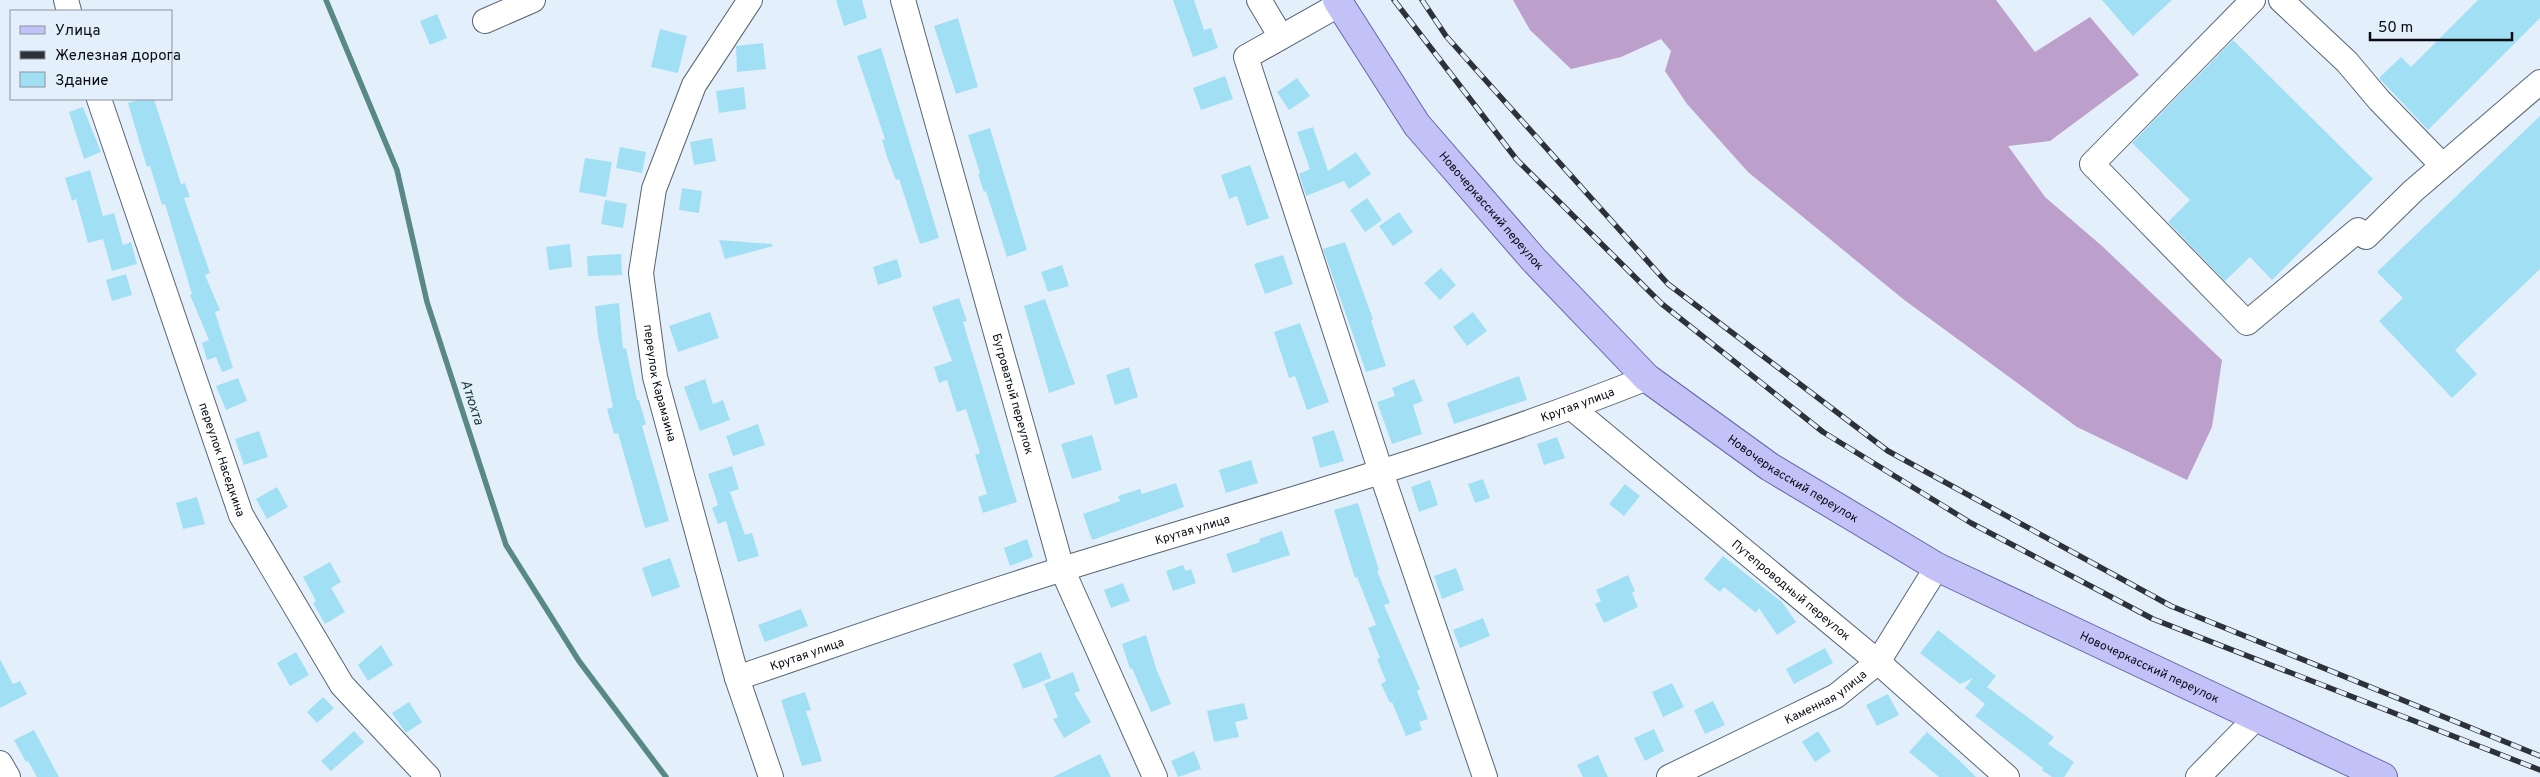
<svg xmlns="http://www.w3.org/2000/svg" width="2540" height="777" font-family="Overpass,sans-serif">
<rect width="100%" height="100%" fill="#e4effc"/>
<path fill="#bd9fcb" d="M1513,0H1996L2035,52L2090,17L2139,75L2050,141L2008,146L2045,197L2102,246L2222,360L2212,427L2187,480L2077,427L1903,299L1748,172L1687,104L1665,71L1671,51L1661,39L1621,57L1571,69L1530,30Z"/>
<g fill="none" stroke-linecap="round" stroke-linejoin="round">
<path stroke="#588986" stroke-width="5.5" d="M326,0L397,170L427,302L506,545L579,661L666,777"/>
</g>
<path fill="#a1e0f4" d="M836,0H862L867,18L844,26Z
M1173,0H1194L1204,30L1211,28L1218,48L1193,57Z
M2102,0H2172L2133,36Z
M2478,0H2540V18L2428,130L2379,78L2401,57L2411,67Z
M437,14L447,38L430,45L420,21Z
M958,18L978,87L956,94L934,26Z
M660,29L687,36L678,73L651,67Z
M2233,40L2373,179L2272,280L2250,257L2225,281L2168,222L2190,200L2132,143Z
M763,43L766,69L737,72L736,46Z
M881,48L939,238L920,244L899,179L896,180L887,157L882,140L885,139L857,56Z
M1225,76L1233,99L1201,110L1193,88Z
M1297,78L1310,96L1289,110L1277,92Z
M744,87L746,109L719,113L716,91Z
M141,99H154L181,184L185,183L190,197L184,198L210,273L205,275L220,310L215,312L233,368L222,372L216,357L207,360L202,343L209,340L190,295L192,294L165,204L162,205L150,166L147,167L140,144L128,103Z
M83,107L101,152L84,159L69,112Z
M2540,116V269L2455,350L2477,374L2452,398L2379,321L2403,298L2377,272Z
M1313,127L1328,171L1356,152L1371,174L1349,189L1344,181L1306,196L1299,174L1310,169L1297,132Z
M990,128L1027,250L1007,257L986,191L984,192L978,174L980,173L968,135Z
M712,138L716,161L694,165L690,142Z
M620,147L646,152L642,173L616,168Z
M585,158L612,162L606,197L579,192Z
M1250,165L1269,218L1247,226L1237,196L1229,199L1221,175Z
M90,170L103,216L114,213L123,245L131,242L137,264L112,271L103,239L88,243L76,199L72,201L65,178Z
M682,188L702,191L699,213L679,210Z
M1367,198L1382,220L1365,232L1350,210Z
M605,200L627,204L623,228L601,224Z
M1399,212L1413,232L1393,246L1379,226Z
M719,240L772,244L773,246L725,259Z
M1345,242L1373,319L1371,320L1386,366L1366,372L1323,249Z
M570,244L572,267L549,270L546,247Z
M621,254L622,275L588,276L587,256Z
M1283,255L1293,284L1265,294L1254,264Z
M897,259L902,277L878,285L873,267Z
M1062,265L1069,286L1048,292L1041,272Z
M1441,268L1456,285L1440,300L1424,283Z
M126,274L132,295L112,301L106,280Z
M959,298L967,321L963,322L1017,502L983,513L978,497L987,494L975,455L980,453L966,409L957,412L947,380L939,383L934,367L952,361L932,307Z
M1045,299L1075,384L1049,393L1024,306Z
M619,303L623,349L626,348L637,400H639L646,424L642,426L669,521L645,528L618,433L614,434L607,409L613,407L598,336L595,306Z
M710,312L719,338L678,352L669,326Z
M1473,312L1487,331L1467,346L1453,327Z
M1300,323L1329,402L1307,410L1295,376L1289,378L1274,332Z
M1129,367L1138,397L1115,405L1106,375Z
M1519,376L1527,400L1454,424L1447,403Z
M238,378L247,401L226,410L216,386Z
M705,379L713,404L723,400L730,420L700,431L684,387Z
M1414,379L1423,401L1413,405L1422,434L1392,444L1377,402L1395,396L1392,388Z
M758,424L765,445L733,456L726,436Z
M1334,430L1344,461L1320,468L1312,437Z
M259,431L268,457L244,465L235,439Z
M1092,435L1102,470L1072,479L1061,444Z
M1557,437L1565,458L1544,465L1537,444Z
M1251,460L1258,483L1226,493L1219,470Z
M732,466L739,489L730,492L745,535L752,533L759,556L738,562L726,521L718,524L712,508L718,505L708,474Z
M1483,479L1490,498L1475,503L1468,484Z
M1430,480L1438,505L1419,512L1411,487Z
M1176,483L1184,507L1092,540L1083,514L1120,501L1118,496L1140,489L1142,494Z
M1625,484L1640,496L1624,516L1609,504Z
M277,487L288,507L267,519L256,499Z
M197,497L205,524L183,529L176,503Z
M1358,503L1379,570L1377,571L1390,603L1384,605L1420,689L1417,691L1428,719L1419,722L1422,730L1406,736L1392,702L1390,703L1381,684L1386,681L1377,659L1380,658L1368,628L1376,625L1357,577L1355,578L1334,510Z
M1282,531L1290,555L1233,573L1226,554L1260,542L1259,539Z
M1027,539L1033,557L1010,566L1004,548Z
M1723,556L1782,602L1796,622L1777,635L1759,608L1756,613L1724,587L1720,592L1704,579Z
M670,558L680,587L652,597L642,568Z
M330,562L341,582L331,588L345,612L325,624L313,603L316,601L303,577Z
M1183,565L1186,571L1191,569L1196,583L1173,591L1166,571Z
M1456,568L1464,590L1442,599L1434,576Z
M1628,575L1635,591L1632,593L1638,607L1604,623L1595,604L1601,601L1596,590Z
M1123,583L1130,601L1111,608L1104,590Z
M801,609L808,626L765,642L758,625Z
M1483,618L1490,636L1460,648L1453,630Z
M1938,630L1996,676L1987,687L2054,737L2048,744L2074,762L2064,777H2052L2042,770L2043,768L1975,716L1985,704L1965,688L1973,678L1960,684L1920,653Z
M1146,635L1156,668L1171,704L1151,712L1132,668L1130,669L1122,644Z
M381,645L393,665L368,681L358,665Z
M1825,648L1833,663L1794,684L1786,669Z
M296,652L309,675L290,686L277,663Z
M1041,652L1051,678L1023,689L1013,664Z
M0,659L13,684L20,681L27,694L0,708Z
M1073,672L1080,691L1074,693L1091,722L1064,738L1053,719L1058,717L1044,684Z
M1672,683L1684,707L1663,717L1652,692Z
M805,692L811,710L806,711L822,761L802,766L781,700Z
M1888,694L1899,715L1877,726L1866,705Z
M323,697L334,708L317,723L307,712Z
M1713,701L1725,725L1705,734L1694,710Z
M409,702L422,722L406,733L392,713Z
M1244,703L1248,719L1235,722L1239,737L1214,742L1207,711Z
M1654,729L1664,751L1645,761L1634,738Z
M34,730L59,777H37L28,761L26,762L14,740Z
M354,731L364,742L331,771L321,761Z
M1818,731L1831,751L1815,762L1802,742Z
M1927,732L1960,761L1976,777H1939L1909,752Z
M1194,751L1201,769L1178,777L1171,761Z
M1100,754L1111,777H1053Z
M1598,755L1608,777H1583L1577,765Z"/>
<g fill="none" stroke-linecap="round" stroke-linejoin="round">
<g stroke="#596572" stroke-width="26">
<g id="minor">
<path d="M66,0L69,11"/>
<path id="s1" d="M750,0L694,85L654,189L641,273L655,377L737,678L771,777"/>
<path id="s2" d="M903,0L1062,569L1155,777"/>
<path d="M1259,0L1281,37"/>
<path d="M2253,0L2092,164L2247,323L2358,230L2366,237L2413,191L2540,82"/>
<path d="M2281,0L2347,62L2379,100L2442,165"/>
<path d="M1340,4L1246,57L1381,472L1485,777"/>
<path d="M485,21L533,0"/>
<path id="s3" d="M99,99L241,515L342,685L428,777"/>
<path id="s4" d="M1572,408L1878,662L2007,777"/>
<path id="s5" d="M737,678C846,641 955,602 1066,568C1260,508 1457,454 1647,378"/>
<path d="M0,763L8,777"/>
<path id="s6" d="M1669,777L1836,696L1878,662L1937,567"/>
<path d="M2198,777L2257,717"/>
</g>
</g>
<g stroke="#6767a5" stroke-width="30">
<g id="major">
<path id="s7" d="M1337,0L1417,125L1534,260L1647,378L1770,467L1937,567L2383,777"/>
</g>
</g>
<use href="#minor" stroke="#fff" stroke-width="24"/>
<use href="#major" stroke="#c2c1f8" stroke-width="28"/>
<g stroke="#2d3239" stroke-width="5.5">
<path id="rail" d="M1394,0L1517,160L1662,304L1823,432L1971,523L2153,619L2540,770
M1422,0L1446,36L1668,284L1888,451L2171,606L2540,756"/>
</g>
<use href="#rail" stroke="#e4effc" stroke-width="4" stroke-dasharray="11" stroke-linecap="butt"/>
</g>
<g text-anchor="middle" stroke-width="4" stroke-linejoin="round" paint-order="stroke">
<g font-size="12" fill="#080c12" stroke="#e4effc">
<text dy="4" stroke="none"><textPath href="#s7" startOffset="262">Новочеркасский переулок</textPath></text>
<text dy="4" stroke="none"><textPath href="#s1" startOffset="410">переулок Карамзина</textPath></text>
<text dy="4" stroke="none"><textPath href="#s2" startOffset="409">Бугроватый переулок</textPath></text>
<text dy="4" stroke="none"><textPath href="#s5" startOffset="884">Крутая улица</textPath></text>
<text dy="4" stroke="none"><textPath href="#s3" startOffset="381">переулок Наседкина</textPath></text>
<text dy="4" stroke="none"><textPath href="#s7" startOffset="668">Новочеркасский переулок</textPath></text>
<text dy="4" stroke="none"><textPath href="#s5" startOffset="479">Крутая улица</textPath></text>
<text dy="4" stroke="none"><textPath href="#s4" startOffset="285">Путепроводный переулок</textPath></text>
<text dy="4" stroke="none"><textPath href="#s5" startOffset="74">Крутая улица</textPath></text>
<text dy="4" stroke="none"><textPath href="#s7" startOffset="1072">Новочеркасский переулок</textPath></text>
<text dy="4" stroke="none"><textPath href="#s6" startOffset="176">Каменная улица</textPath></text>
</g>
<g font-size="14" font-style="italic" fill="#193b38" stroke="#e4effc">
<text transform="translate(473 402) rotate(72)" y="5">Атюхта</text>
</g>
</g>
<rect x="10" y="10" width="162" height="90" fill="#e4effc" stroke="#8c949e"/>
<rect x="20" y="26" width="25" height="8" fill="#c2c1f8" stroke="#8c949e"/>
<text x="55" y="35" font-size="15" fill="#080c12">Улица</text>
<rect x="20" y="51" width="25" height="8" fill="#2d3239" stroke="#8c949e"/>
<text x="55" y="60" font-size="15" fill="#080c12">Железная дорога</text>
<rect x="20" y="72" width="25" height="15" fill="#a1e0f4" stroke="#8c949e"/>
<text x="55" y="85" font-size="15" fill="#080c12">Здание</text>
<path d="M2370 32v8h142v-8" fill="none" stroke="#080c12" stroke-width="2.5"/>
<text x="2378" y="32" font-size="15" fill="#080c12" stroke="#e4effc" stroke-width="4" paint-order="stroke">50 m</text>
</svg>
